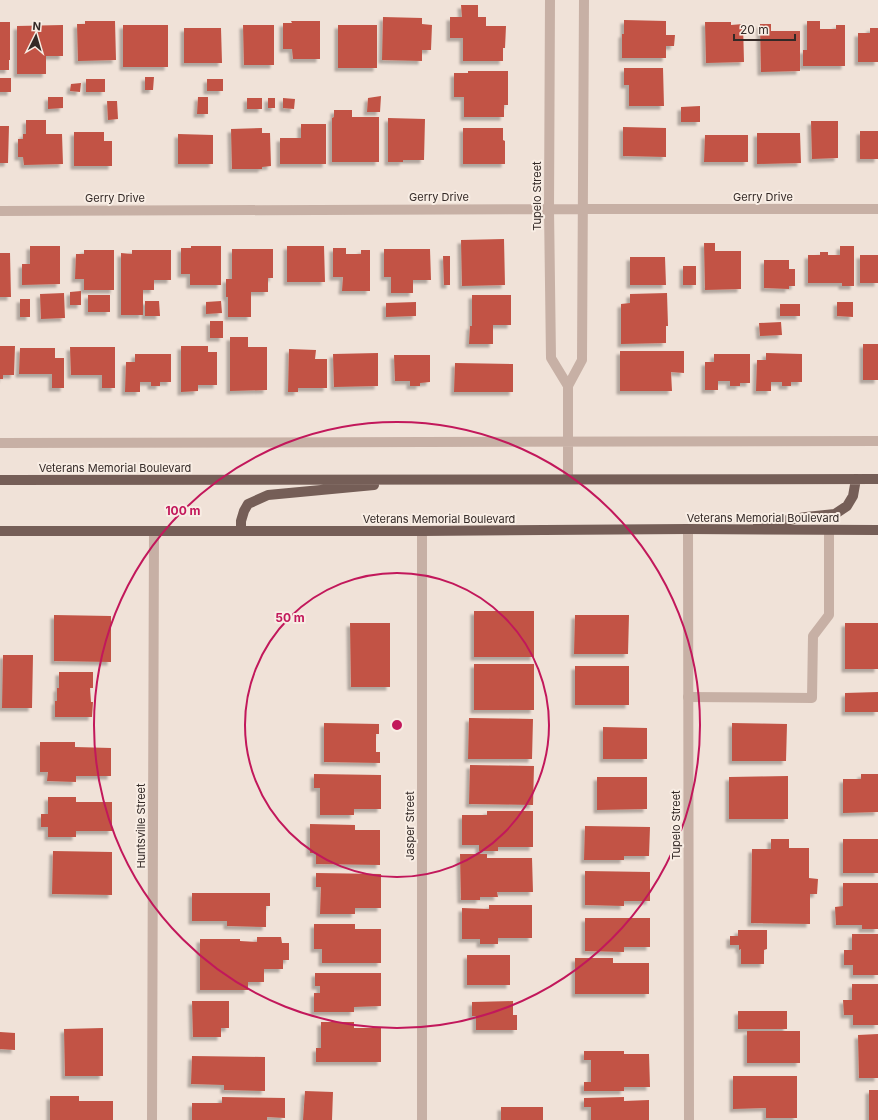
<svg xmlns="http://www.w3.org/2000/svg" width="878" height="1120" font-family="Inter,sans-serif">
<defs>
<filter id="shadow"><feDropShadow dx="-3.5" dy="3.5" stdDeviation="1" flood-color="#0004"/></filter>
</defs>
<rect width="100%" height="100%" fill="#f0e2d8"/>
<path fill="#c25344" filter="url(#shadow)" d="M461,5H478V17H486V26H506L505,48H503V61H463V38H450V17H462Z
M383,17L422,18V24L432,25L431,50H422V61L382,60Z
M624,20L666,21V35H675L674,46H666V58H622V34H624Z
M85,21H115L116,60L78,61L77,24H85Z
M291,21H320V59H293L292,49H283V23H292Z
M807,21H820V29H836V25H845V66H803V50H807Z
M0,22H10V60H9V70H0Z
M705,22H731V25L743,24L744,62L706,63Z
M760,24H771V31H800V71L761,72Z
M63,25V56H46V74H17V26Z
M123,25H168V67H123Z
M243,25H274V65H244Z
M338,25H377V68H338Z
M184,28H221L222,63H184Z
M870,28H878V62H858V33H870Z
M624,68H663L664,106H629V85H624Z
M468,71H508V105H504V117H464V97H454V73H468Z
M145,77H154L153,90H145Z
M0,78H11V92H0Z
M86,79H105V92H86Z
M207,79H223V91H207Z
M81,83L80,92L70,91L71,84Z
M381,96L380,112H367L368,98Z
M48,97H63V108L48,109Z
M198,97H208V114H197Z
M247,98H262V109H247Z
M268,98H275V108H268Z
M283,98L295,99L294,109L283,108Z
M107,101H117L118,119L108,120Z
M700,106V122H681V107Z
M334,110H352V117H379V162H332V118L334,117Z
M388,118L425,119L424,160H403V162H388Z
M26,120H46V134H62L63,164L24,165L23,157H18V139H23V134H26Z
M811,121H838V158L812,159Z
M301,124H326V164H280V138H301Z
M0,126H9L8,163H0Z
M623,127L666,128V157L623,156Z
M262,128V133H270L271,166L262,167V169H232L231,129Z
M463,128H503V140L505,141V164H463Z
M860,131H878V159H860Z
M74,132H104V141H112V166H74Z
M757,133H800L801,163L757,164Z
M178,134L213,135V164H178Z
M705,135H748V162H704Z
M504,239L505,285L462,286L461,240Z
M704,243H715V251H741V289L705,290Z
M30,246H60V284L22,285V264H30Z
M191,246H221V285H190V274H181V248H191Z
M287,246H324L325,282H287Z
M840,246H854V286H842V283H808V255H820V252H828V255H840Z
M333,248H346V254H361V250H370V291H342L343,277H333Z
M232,249H273V278H268V292H251V317H228V297H226V279H232Z
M384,249H430L431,280H413V293H391V277H384Z
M84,250H114V290H84V279H75L76,254H84Z
M132,250H171V280H154V290H143V315H121V253L132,254Z
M0,253H10L11,297H0Z
M860,255H878V283H860Z
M443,256H450V285H444Z
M630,257H665L666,285H630Z
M764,260H789V269H795V286H789V289L764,288Z
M683,266H696V285H683Z
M81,291V305H70V292Z
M64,293L65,318L41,319L40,294Z
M667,293L668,326H666V343L621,344V304L630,303V294Z
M88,295H110V312H88Z
M472,295H511V325H493V344H469L470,326H472Z
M20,299H30V317H20Z
M145,301H159L160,316H145Z
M221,301L222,313L206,314V302Z
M416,302V316L386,317V303Z
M837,302H853V317L837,316Z
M780,304H800V316H780Z
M210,321H223V338H210Z
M781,322L782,335L760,336L759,323Z
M230,337H248V347H267V390L230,391Z
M863,344H878V380H863Z
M0,346H15L14,375H3V379H0Z
M181,346H208V352H217V385H198V391L181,392Z
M70,347H115V388H102V375H71Z
M20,348H55V358H64V388H52V374H19Z
M289,349L316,350L315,359H327V388H298V392H288Z
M620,351H684V373L671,372L672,391H620Z
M378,353V386L334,387L333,354Z
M766,353L802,354V382H791V386H782V382H771V391H756L757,360H766Z
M135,354H171V382H160V386H151V382H140V392H125L126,362H135Z
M714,354H750V383H740V386H730V381H718V390H705V362H714Z
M394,355H430V382L420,383V386H410V381H395Z
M455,363L513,364V392H454Z
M474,611H534V657H474Z
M54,615L111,616V662L54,661Z
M575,615H629L628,654H574Z
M350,623H390V687H351Z
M845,623H878V669H845Z
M3,655H33L32,708H2Z
M474,664H534V710H474Z
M575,666H629V705H575Z
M59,672H93V688H90L91,702H93L92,717H55V701H57V688H59Z
M878,692V712H845V693Z
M469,718L533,719L532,759H468Z
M324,723L379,724V734H376V752H380V763L324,762Z
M732,723L787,724L786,761H732Z
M603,727L647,728V759H603Z
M40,742H75V747L111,748V776H76V782L47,781L48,772H40Z
M470,765L534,766L533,805L469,804Z
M314,774L381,775V809H354V815H320V788H314Z
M861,774H878V812L843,813V779H861Z
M788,776V819H729V777Z
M597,777H647V809L597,810Z
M48,797H76V802H112V831H76V837H48V827H41V814H48Z
M487,811H533V847H498V851H479V845H462V815H487Z
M310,824L355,825V830H380V865L316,864V853H310Z
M585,826L650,827L649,856H624V860H584Z
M771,839H789V848H809V878L818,879L817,894H810V924L751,923L752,849H771Z
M843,839H878V873H843Z
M53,851L112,852V895L52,894Z
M460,854H487V858H532L533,892H497L498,897H480V900H461Z
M585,871L650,872V901H624V906L585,905Z
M316,873L381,874V908H355V914H320L321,887H316Z
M843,883H878V929H862V925H836L835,907L843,906Z
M192,893H270V906H266V927L227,926V921H192Z
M489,905H532V938H498V944H480V939H462V908L489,909Z
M585,918H650V947H624V952L585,951Z
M314,924H355V929H381V963H322V949H314Z
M738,930H767V949L764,950V964H741V949L739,950V945H730V936H738Z
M852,934H878V975H853V965H844V950H852Z
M257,937H281L282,943H289V960H283V969H264V982H248V990H200V939H240V941L257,942Z
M467,955H510V985H467Z
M575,958H613V963H649V994H575Z
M315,973H381V1006L354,1007V1012H314V993H320V986H315Z
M852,984H878V1025H853V1015H844L843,1000H852Z
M192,1001H229V1028H221V1037H193Z
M513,1001V1015H517V1030H476V1016H472V1002Z
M738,1011H787V1029H738Z
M321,1022H354V1028H381V1062H316V1048H321Z
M103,1028V1076H65L64,1029Z
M747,1031H800V1063H747Z
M0,1032L15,1033V1050L0,1049Z
M878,1034V1078H859L858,1035Z
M584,1051H624V1054H649L650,1087H624V1091H584V1082H591V1060H584Z
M192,1056L265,1057V1091L224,1090V1085L191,1084Z
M733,1076H797V1118H766V1108L733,1109Z
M869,1090H878V1120H869Z
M305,1091L333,1092L332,1120H303Z
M50,1096H79V1101H113V1120H50Z
M222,1097L285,1098V1118L267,1117V1120H192V1103H222Z
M624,1097V1101L649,1100V1120H591V1107H584V1098Z
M501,1107H543V1120H501Z"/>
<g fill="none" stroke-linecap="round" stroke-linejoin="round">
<path stroke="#c7b0a5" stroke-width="10" d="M688,697L812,698L813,636L829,615V530"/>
<path stroke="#c7b0a5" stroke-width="10" d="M550,0L549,209L551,358L568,386
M0,211L583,209H878
M0,443L878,441
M568,479V386L582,360L584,0
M688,529L689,1120
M152,1120L154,532
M422,1120V531"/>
<path stroke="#755e57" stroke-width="10" d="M0,480L878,479
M758,525L806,517L835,514L847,506L853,496L856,479
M0,531H422L688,529L878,530
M241,531V521L244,511L248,504L268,495L374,485"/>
</g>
<g fill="none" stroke="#c2185b" stroke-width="2">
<circle cx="397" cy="725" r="152"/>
<circle cx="397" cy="725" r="303"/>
</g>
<g text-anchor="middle" stroke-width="4" stroke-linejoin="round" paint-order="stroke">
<g font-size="11" fill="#332926" stroke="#f8ede4">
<text transform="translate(537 196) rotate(-90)" y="4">Tupelo Street</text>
<text x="439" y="201">Gerry Drive</text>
<text x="763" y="201">Gerry Drive</text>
<text x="115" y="202">Gerry Drive</text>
<text x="115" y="472">Veterans Memorial Boulevard</text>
<text x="763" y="522">Veterans Memorial Boulevard</text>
<text x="439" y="523">Veterans Memorial Boulevard</text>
<text transform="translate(676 825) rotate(-90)" y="4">Tupelo Street</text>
<text transform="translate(141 826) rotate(-90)" y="4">Huntsville Street</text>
<text transform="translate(410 826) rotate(-90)" y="4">Jasper Street</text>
</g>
</g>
<circle cx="397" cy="725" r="6" fill="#c2185b" stroke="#f8ede4" stroke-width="2"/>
<g font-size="12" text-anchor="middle" font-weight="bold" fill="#c2185b" stroke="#f8ede4" stroke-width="4" stroke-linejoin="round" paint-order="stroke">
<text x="183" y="515">100 m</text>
<text x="290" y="622">50 m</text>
</g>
<g transform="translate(36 36) rotate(5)" stroke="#f8ede4" stroke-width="3" paint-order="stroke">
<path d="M0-3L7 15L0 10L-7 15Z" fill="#332926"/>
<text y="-6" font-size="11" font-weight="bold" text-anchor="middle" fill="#332926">N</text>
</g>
<path d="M734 34v6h61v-6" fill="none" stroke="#332926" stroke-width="2"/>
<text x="740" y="34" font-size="12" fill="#332926" stroke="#f8ede4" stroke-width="3" paint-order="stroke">20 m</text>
</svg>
